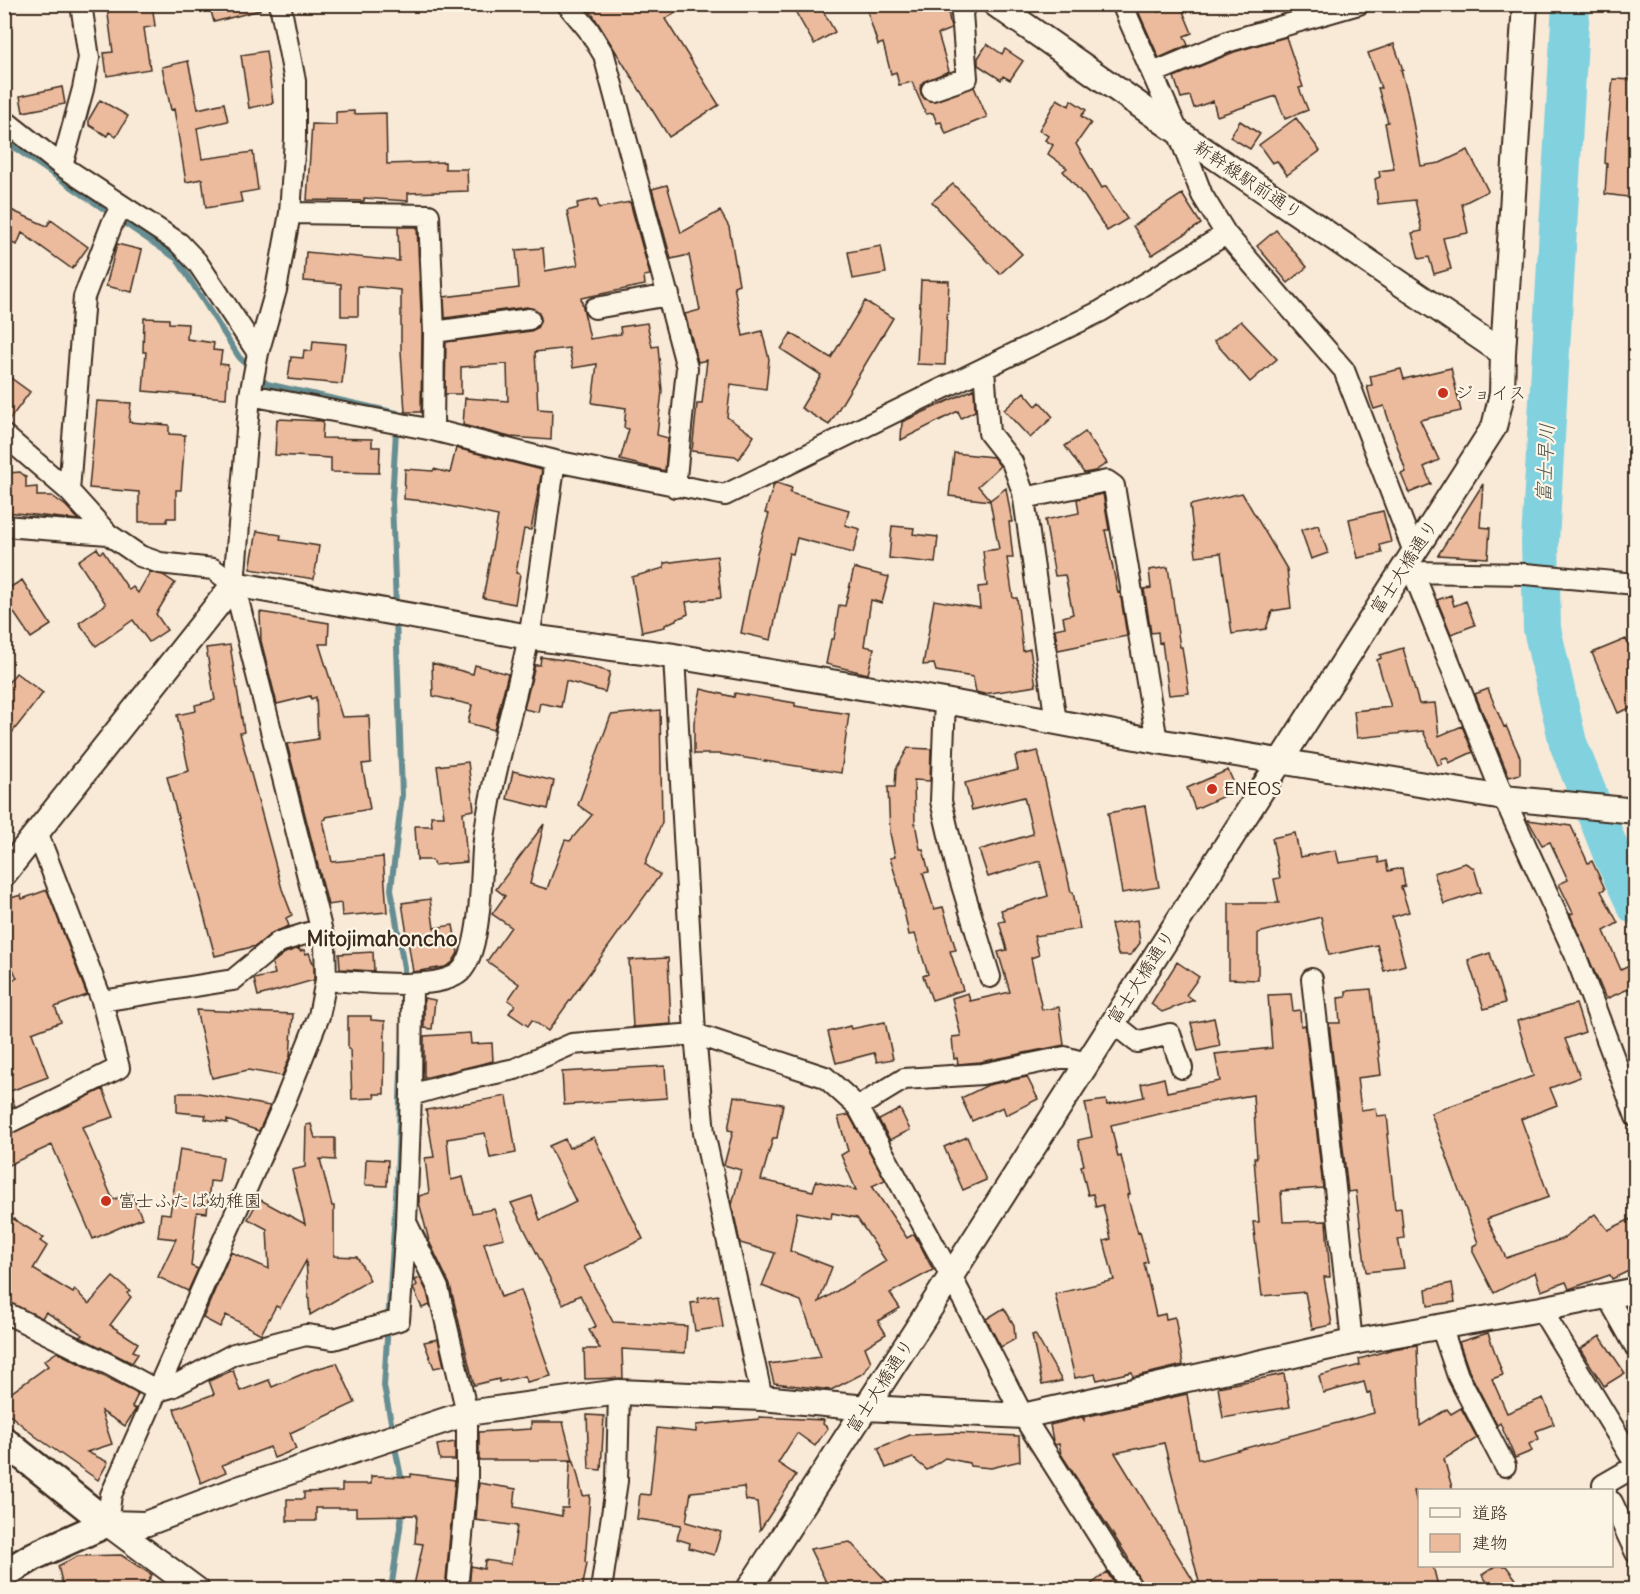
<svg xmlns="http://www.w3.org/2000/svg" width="1640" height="1594" font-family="Delius,'Klee One',sans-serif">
<rect width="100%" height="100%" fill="#f9e9d7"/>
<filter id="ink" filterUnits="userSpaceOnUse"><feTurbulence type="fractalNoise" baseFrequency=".0167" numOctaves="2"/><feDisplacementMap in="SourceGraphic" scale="12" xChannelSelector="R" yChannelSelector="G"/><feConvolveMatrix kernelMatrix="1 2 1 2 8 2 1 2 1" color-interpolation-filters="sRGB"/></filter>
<g filter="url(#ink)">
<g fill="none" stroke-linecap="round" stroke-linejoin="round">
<path stroke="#668e92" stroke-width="6" d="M4,130L15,148L177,259L239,357L250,368
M257,375L267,384L397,413L392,501L396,607
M396,617L402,795L391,889L404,968V980
M393,1432L384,1386L397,1181L402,1044
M394,1442L402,1482
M391,1590L403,1507"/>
<path stroke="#82d1df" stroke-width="38" d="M1571,4L1540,541L1542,629L1568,743L1613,857L1636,906"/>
</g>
<path fill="#ecbb9d" stroke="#3b2a1e" stroke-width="1.5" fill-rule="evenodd" d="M125,4H152L155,26L144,28L150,69L107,76L104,53L113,52L107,7Z
M209,4H259L260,10L214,22Z
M586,4H690L665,19L719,105L669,137Z
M791,4H819L835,32L814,44Z
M865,4H908L910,12L934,4H947L951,29L938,34L949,71L923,82L920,88L921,94L925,99L935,101L974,87L987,117L946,134L941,122L937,123L933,113L926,114L912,82L899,85L896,72L891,74L883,43L878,45Z
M1135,4H1155L1158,12L1180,4L1192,33L1184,36L1188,45L1159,58Z
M1286,37L1303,87L1299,88L1308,110L1285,119L1276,96L1217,116L1213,101L1194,108L1190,96L1181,98L1174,77L1234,52Z
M987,44L1002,54L1005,49L1023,61L1010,80L1003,76L1001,80L978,65V58Z
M1394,44L1403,70H1401L1408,95L1421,166L1440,163L1468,150L1488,191L1462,204L1468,233L1443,238L1451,269L1434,274L1429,257L1419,259L1412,233L1422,231L1415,200L1378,204L1375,179L1380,177L1379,171L1394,169L1385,123L1388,122L1378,88H1381L1368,53Z
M266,51L273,103L249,108L241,55Z
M188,61L198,109L224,103L228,121L197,128L202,159L253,152L258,190L240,193L242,202L206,208L202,179L186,182L174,109L171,110L162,67Z
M1613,79L1635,80V198L1605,194L1607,164L1605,163L1606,144Z
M62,87L65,104L23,112L20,96Z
M1057,99L1069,106L1071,100L1086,110L1081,116L1091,123L1076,144L1102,188L1106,186L1127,219L1107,231L1085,197L1063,171L1067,168L1048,154L1053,145L1045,140L1048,136L1039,130Z
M100,100L128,116L116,137L109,132L107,136L89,125V119Z
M354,111V114L386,113L387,164L445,162V169H467L468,191L408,193V201L364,198V201L307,200L312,124L336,125V112Z
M1296,118L1320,151L1287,175L1277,161L1272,163L1259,145Z
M1240,121L1260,134L1250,149L1230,137Z
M953,184L1022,254L1000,274L932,202Z
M667,185L681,233L720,211L729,227L739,284L734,286L743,336L762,331L769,359L766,389L731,384L727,417L754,436L739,459L735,456L692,451L697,404H702L707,360L698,362L685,314L700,310L689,255L671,259L652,189Z
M1182,194L1201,224L1152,255L1133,226Z
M597,199L599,208L630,202L650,275L644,276L645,285L581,298L590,339L621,334L620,327L647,323L652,347L658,346L662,391L657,435L668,438L665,471L620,460L629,429L624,428L626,408L592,403L597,364L573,368L569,348L535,352L538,409L552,410L551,440L510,437L463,425L465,398L508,401L507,364L461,367V394H445L446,342L531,331L537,328L541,318L538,311L527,307L445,318L444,297L519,288L516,250L543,248L545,271L578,265L567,211L578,208L577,203Z
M4,207L47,226L51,220L88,247L72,269L22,233L17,245L4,240Z
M398,227H417L422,332L421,412H405L401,351V290L358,286V316H341V284L304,281L306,252L399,261Z
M1276,230L1307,267L1288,283L1257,246Z
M117,244L142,250L132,292L106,286Z
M881,246L886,273L853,279L848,252Z
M921,280L949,281L945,365L917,364Z
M865,301L893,318L829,425L801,408L821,375L781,349L791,333L831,358Z
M144,318L169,319V323L188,324L187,339L214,343L213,350L222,351L220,364L228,365L226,398L143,391L146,352H143Z
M1241,321L1277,359L1250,382L1214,341Z
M313,341L346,344L342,384L288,379L291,357L303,358L304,350L312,351Z
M1451,368L1461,411L1420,420L1439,460L1424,467L1431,484L1409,493L1401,474L1406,472L1384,406L1374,409L1371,401L1367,386L1372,385L1370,376L1401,369L1404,379Z
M4,373L30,392L7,423H4Z
M974,389L975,411L961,418L958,411L901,440L902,422Z
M1024,392L1036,406L1040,402L1053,417L1030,438L1004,410Z
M97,401L131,403L129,422L169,425V434L185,435L181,490H176V518H167V522H139V492L89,488Z
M277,419L323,421L322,438L372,439V447H380L379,473L331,472V458L275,455Z
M1085,432L1107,463L1095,471L1084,473L1065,446Z
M456,448L542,470L531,530L524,529L516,573L520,574L515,604L483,598L498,516L425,501L404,499L405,469L433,471L434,469L450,473Z
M954,453L993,457L1000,466L978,486L990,500L1006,488L1012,522H1009L1013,558H1007L1013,598H1017L1023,651L1030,649L1036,686L984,694L976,692L973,677L936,671L934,664L923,665L934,600L980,608L978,587L987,586L983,551L999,549L990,501L949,496Z
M20,472L26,477V488L37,487V496H52L66,506L79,520L7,512L9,473Z
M777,483L792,488L790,493L849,510L845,525L860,529L853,553L797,538L793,554L789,553L771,640L741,633L757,553L769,514L765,513L774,484Z
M1483,484L1480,527L1490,528L1488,558L1438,555Z
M1242,493L1287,569L1291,608L1272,611L1266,629L1232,634L1221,553L1196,556L1190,505Z
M1103,494L1109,530H1105L1118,593L1120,592L1127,636L1058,650L1055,629L1065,627L1063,617L1073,614L1065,575L1055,576L1045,520L1079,513L1077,499Z
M1383,511L1391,542L1380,545L1382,553L1358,558L1349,519Z
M1318,525L1328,553L1311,559L1301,530Z
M892,526L914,528L913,534L938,537L935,563L889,558Z
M257,531L281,535L280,540L319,546L314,579L250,569Z
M97,548L100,553L103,551L129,590L133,587L138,593L150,572L163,575L175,583L156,614L167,630L149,642L133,620L96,646L79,623L106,604L78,561Z
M717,556L721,598L686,602L688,614L665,625V627L642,632L632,577L664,568V563Z
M1168,567L1180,647H1182L1189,693L1169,695L1162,642L1159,643L1158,632L1151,633L1144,589L1151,588L1149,570Z
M854,568L889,577L882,603L871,600L864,646L874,648L868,674L826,664L831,639H834L839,605L845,606Z
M22,580L51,625L31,638L4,598V591Z
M1451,595L1454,606L1466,601L1475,625L1451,634L1437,600Z
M260,612L329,623L328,644H319L342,717L369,716L371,763L362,764L370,809L326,817V819L323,820L332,862L383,857L387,912L342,916L341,903L328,905L287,744L318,739L316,697L311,699L310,696L277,704L261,641Z
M1626,639L1635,660V706L1618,713L1592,653Z
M230,645L244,732L240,733L282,889L292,915L286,918L289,926L272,933L256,946L215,956L167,777L189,771L177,715L196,711L195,705L215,700L206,648Z
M1403,648L1419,704L1435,703L1439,736L1462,726L1473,752L1449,763L1447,757L1441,759L1442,764L1438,765L1423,731L1357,738L1354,711L1391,707L1377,660L1381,658L1380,655Z
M541,657L571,661L610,672L605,692L566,681L561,707L540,703L538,712L524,709L535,665H540Z
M432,663L473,674L475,665L508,674L494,730L468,723L472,705L433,696Z
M16,673L43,693L4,743V688Z
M701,689L734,697L735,693L795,703V706L849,714L841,773L720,754H694V722Z
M1488,689L1504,727L1506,726L1520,757V774L1509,777L1475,694Z
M660,710L662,822L645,864L660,875L548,1031L532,1020L528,1026L509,1013L515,1005L508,1000L519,984L487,961L511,927L492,914L505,896L496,889L544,824L530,884L547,889L565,840L570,841L592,815L578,805L611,715Z
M908,748L931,749L930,781L914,780L915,823L920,849H923L929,872L923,873L934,909L943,907L956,950L950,951L963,990L932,1000L923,976L928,974L915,934L909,935L899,887L890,858L895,857L890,833L888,787H895L896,769Z
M1038,751L1071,892H1073L1080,929L1034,936L1039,955L1031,958L1042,1010L1059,1007L1064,1045L980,1062L958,1064L957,1058L954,1059L952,1037L961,1036L952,998L968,993L970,1001L1010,992L998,952L1007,950L999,922L1005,921L1001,910L1048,896L1040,861L988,877L979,850L1033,834L1024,797L972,810L965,783L1018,770L1015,756Z
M468,762L474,810L463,812L467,862L434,865L432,860H417L415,826H432L431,816H444L437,766Z
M1228,770L1237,790L1195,809L1187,788Z
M513,771L554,781L548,809L507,799Z
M1145,806L1159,887L1122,893L1108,813Z
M1528,820L1571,826L1588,863L1592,861L1605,889L1601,891L1618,923L1604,931L1621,970L1635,963V986L1606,999L1570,914L1573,913L1559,884L1568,880L1550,842L1542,845Z
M1295,833L1300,857L1336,850L1339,863L1378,857L1379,863L1386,861L1388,871L1402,868L1405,886L1401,887L1409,912L1392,917L1405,965L1384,971L1377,945L1329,955L1321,917L1258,933V980L1229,979V903H1279L1274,879L1280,878L1272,838Z
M1465,863L1474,868L1481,892L1444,904L1434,873Z
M47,890L87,995L55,1007L61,1022L32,1033L48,1077L8,1092L15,1106L4,1111V983L17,978L4,949V900L21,895L22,899Z
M430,899L434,928L453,925L458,953L452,963L445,967L413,972L402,903Z
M1137,920L1140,943L1131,955H1118L1111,924Z
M299,948L300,951L304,950L305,954L309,953L314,966V980L258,996L254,979L275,974L272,963L285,953Z
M373,952L374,971L340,969L339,954Z
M1490,953L1505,1003L1484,1009L1468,960Z
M668,958L671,1024L633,1027L629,960Z
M1177,962L1199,977L1186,995L1194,1000L1162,1012L1151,1004Z
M1371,989L1381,1075L1357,1078L1361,1110L1376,1108L1377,1116L1387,1115L1389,1134H1387L1395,1209L1401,1208L1404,1238L1398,1239L1404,1268L1366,1272L1356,1191L1348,1192L1329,1023H1340L1338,998L1346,997V991Z
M1291,994L1293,1011L1300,1010L1301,1026L1305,1025L1323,1188L1281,1191L1283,1222L1326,1221L1330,1277H1324L1332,1325L1312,1329L1305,1292L1262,1296L1253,1222H1259L1254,1158H1257L1253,1095L1211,1102L1111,1125L1118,1157L1121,1156L1130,1194L1127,1195L1138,1233L1140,1232L1148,1262L1144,1263L1156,1316L1165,1314L1166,1319L1175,1317L1183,1365L1133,1377L1132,1372L1097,1380L1095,1374L1075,1378L1055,1294L1114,1280L1104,1241L1111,1239L1103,1205L1096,1207L1093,1194L1088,1195L1081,1166L1084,1165L1078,1140L1092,1137L1085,1103L1106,1100L1107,1105L1144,1097L1141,1084L1164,1078L1167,1092L1220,1081L1215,1054L1272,1048L1268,995Z
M424,998L435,1000L432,1029L424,1028Z
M1576,1004L1585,1032L1565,1039L1580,1077L1550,1088L1557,1105L1521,1119L1549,1197L1487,1219L1506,1258L1562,1239L1595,1214L1608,1230L1635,1217V1268L1612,1279L1610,1275L1569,1289L1566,1282L1541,1291L1535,1272L1494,1293L1473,1252V1246L1478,1243L1431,1113L1533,1076L1517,1021Z
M196,1010L293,1014L290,1056L282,1076L248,1070L212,1078Z
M348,1016H371V1020L385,1021L384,1094H374L375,1098L352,1099L350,1049H348Z
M1214,1018L1220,1046L1198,1051L1191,1023Z
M885,1022L893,1059L877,1062L874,1053L836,1063L828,1032L850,1026L851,1029Z
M470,1033L471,1044L492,1043L493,1061L424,1078V1036Z
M665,1066L667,1098L564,1105L562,1072Z
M1027,1077L1038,1099L1006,1115L1003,1107L972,1121L961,1098L988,1085Z
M103,1089L114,1117L82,1127L113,1200L131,1192L142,1218L93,1239L52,1145L4,1167V1137Z
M177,1093H199L270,1106L259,1131L227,1120V1123L205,1119L206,1115L177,1112Z
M507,1096L516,1153L490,1158L485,1133L447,1139L451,1180L463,1177L472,1213L494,1209L504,1238L484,1243L501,1297L521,1290L551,1376L527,1382L525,1376L499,1382V1379L474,1385L450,1285L429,1241L419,1202V1196L429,1193L425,1158L434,1157L426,1110Z
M734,1096L783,1104L777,1138H773L761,1180L813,1191L816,1181L856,1190L841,1155L848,1151L838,1117L849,1115L885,1180L872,1186L907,1238L914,1234L933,1270L890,1293L900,1308L878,1321L886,1334L865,1347L871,1362L864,1373L831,1390L774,1383L769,1364L821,1357L801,1301L762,1286L775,1253L740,1243L732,1205L741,1170L724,1165L733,1131L728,1130ZM797,1212L831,1219L832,1213L857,1218L886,1261L819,1302L832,1267L790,1251Z
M900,1109L910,1130L890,1140L879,1120Z
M311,1124L315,1138H335V1160L320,1159L332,1206H334V1256L357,1257L370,1280L310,1315L306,1261L280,1308L276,1306L261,1334L226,1315L220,1327L203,1318L231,1252L269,1269L267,1229L248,1219L259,1199L305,1224L292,1170L305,1167L306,1125Z
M594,1137L643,1239L584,1267L613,1322L687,1326L685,1353L622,1349L623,1378L585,1379L584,1349H600L589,1330L596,1326L580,1295L563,1304L511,1203L532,1196L540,1220L576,1202L549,1146L565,1139L569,1148Z
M967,1137L986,1180L963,1190L944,1147Z
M180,1149L223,1157L219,1182L210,1181L207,1213L197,1212L191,1266L198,1269L188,1291L158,1277L176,1239L158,1237L161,1213L170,1214Z
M366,1159L388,1160L387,1186L365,1185Z
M4,1213L44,1238L40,1241L47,1246L33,1269L73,1293L75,1290L89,1304L113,1277L130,1291L127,1293L131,1297L110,1325L138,1343L133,1351L138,1354L132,1363L80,1337L83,1335L46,1312L42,1318L4,1300Z
M420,1278L427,1292L430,1305L422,1308L413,1288L417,1285L415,1280Z
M1452,1283L1455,1302L1428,1306L1426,1289Z
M718,1295L723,1327L695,1331L691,1303L699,1302L698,1298Z
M1004,1308L1014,1325L1015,1339L1001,1347L986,1319Z
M1488,1333L1503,1375L1492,1379L1507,1413L1543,1398L1554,1424L1536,1431L1539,1439L1529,1444L1532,1451L1515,1458L1500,1423L1497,1425L1469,1371L1459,1342Z
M1035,1334L1062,1381L1042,1385L1032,1335Z
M1600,1336L1625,1373L1604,1386L1580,1349Z
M438,1339L444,1366L434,1368L424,1342Z
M1417,1345L1420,1426L1447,1409L1451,1414L1461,1408L1477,1438L1444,1459L1453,1491H1414L1419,1512V1566H1433L1439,1590H1201L1164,1443L1115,1453L1199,1590H1145L1127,1556L1061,1454L1059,1444L1055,1445L1053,1441L1050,1425L1082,1417L1084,1420V1417L1187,1394L1198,1459H1201L1202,1460L1374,1413L1370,1392L1367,1393L1364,1382L1323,1393L1319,1376L1360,1365L1359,1359L1393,1349Z
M57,1352L138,1394L132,1407L136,1409L125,1426L101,1411L112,1444L87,1452L108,1462L98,1480L35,1436L4,1410V1398L48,1366L44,1361Z
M337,1363L355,1403L290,1433L296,1449L274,1458L270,1447L222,1465L226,1472L201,1483L174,1409L214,1394L209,1381L233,1370L240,1391L269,1380L272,1387L312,1370Z
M1284,1374L1290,1407L1223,1418L1218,1387Z
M587,1415L604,1416L601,1470L589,1469Z
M759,1417L824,1420L823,1424L828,1428L815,1446L797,1433L778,1463L796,1475L760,1530L757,1502L746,1500L744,1487L691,1492L686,1522L721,1532L714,1555L689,1548L690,1543L677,1539L681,1525L637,1519L640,1494L650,1495L657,1428L696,1432V1425L759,1419Z
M531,1422H563L573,1460H479V1432L531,1429Z
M954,1433L1019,1436L1020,1461L991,1468L970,1466L969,1463L945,1458L927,1470L913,1458L886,1468L878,1448L910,1435Z
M455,1442V1460H440L437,1445Z
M570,1461H574L583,1496L590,1495L585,1562L587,1563L582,1590L539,1584V1588L502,1582L501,1590H469L471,1566L484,1569L485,1560L511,1564L517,1526L476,1520L479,1483L516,1489L514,1507L562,1516V1508H568Z
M411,1474L455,1480L445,1590H413L423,1544L415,1543L417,1515L356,1516V1508H316V1521H287V1499H304V1492L342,1491V1484H371V1476L411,1477Z
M850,1542L895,1590H830L810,1549Z
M121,1555L152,1575L143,1590H64L58,1566L78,1556Z
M1496,1566H1506L1524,1590H1493L1482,1575Z
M1107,1572L1118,1590H1084Z"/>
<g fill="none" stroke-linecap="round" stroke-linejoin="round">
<g stroke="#3b2a1e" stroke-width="24">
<path id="minor" d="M567,4L588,29L604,55L687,368L675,487
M1122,4L1178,132L1202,195L1226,234L1344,370L1414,552
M1153,73L1230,41L1359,4
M932,90L967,78L962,13L966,4
M4,120L62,166L179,243L197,262L258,353
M62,166L83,89L89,58L81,4
M290,213L429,215L434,332L433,430
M595,308L669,295
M434,332L529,319
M984,369L989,433L1012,462L1023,492L1056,722
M250,395L433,430L555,461L725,495L1101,311L1226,234
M4,435L69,491L108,534
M69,491L84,297L112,224L121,207
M1024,498L1107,481L1114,486L1157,741
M4,526L108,534L140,556L160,563L213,569L234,584
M1404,567L1413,572L1525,574L1636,584
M1413,572L1504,798L1575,954L1636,1117
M674,656L695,1034L704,1133L762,1398
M945,701L941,801L957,869L990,977
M1312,979L1352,1342
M326,980C357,981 438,992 460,972C481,953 481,878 483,849C490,777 515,707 529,636C540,578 546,519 555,461
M412,984L411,1095L406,1222L438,1288L467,1413V1481L457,1590
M102,1001L233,980L279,942L321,929
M1112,1022L1137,1042L1170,1034L1182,1068
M411,1095L468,1079L515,1069L572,1044L695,1034L825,1077L858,1107L951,1276L1023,1416L1133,1590
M858,1107L904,1079L982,1074L1065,1057L1086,1063
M4,1125L119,1068L102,1001L37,832
M1607,1296L1636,1348
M1541,1309L1636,1465
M4,1312L110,1365L158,1391L172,1387L234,1354L306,1335L334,1339L399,1320L406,1225
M1441,1326L1458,1376L1505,1466
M1606,1490L1603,1485L1636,1466
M1612,1502L1636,1553
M107,1523L111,1495L285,1101L319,1016L326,980L325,944L234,584L250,395L258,353L276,290L290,213L295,139V81L280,4
M601,1590L617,1481L619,1392"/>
</g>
<g stroke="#3b2a1e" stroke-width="28">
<path id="tertiary" d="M995,4L1178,132L1503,353
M4,874L234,584L529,637L674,656L945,701L1157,741L1504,798L1636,811
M107,1523L145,1524L238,1489L467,1413L619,1392L762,1398L867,1408L1023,1416L1352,1342L1541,1309L1636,1290
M107,1523L197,1590
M748,1590L951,1276L1494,427L1502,394L1503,353L1525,4"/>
</g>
<g stroke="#3b2a1e" stroke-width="32">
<path id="secondary" d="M4,1441L107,1523L34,1556L4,1574"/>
</g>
<use href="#minor" stroke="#fcf5e5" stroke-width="20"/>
<use href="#tertiary" stroke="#fcf5e5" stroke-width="24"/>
<use href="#secondary" stroke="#fcf5e5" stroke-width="27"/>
</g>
</g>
<g fill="#c8321e" stroke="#fcf5e5" stroke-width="2">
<circle cx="1443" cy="393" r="6"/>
<circle cx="1212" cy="789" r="6"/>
<circle cx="106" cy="1201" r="6"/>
</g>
<g text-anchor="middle" stroke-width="4.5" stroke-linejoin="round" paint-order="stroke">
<g font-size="18" fill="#3b2a1e" stroke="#fcf5e5">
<text transform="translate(1248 180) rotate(34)" y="6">新幹線駅前通り</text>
<text transform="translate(1404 567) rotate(-57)" y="6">富士大橋通り</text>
<text transform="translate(1141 977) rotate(-57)" y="6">富士大橋通り</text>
<text transform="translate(880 1386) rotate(-57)" y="6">富士大橋通り</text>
</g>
<g font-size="18" fill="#3b2a1e" stroke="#fcf5e5" text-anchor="start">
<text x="1455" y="399">ジョイス</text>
<text x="1224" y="795">ENEOS</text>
<text x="118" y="1207">富士ふたば幼稚園</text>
</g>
<g font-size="20" font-style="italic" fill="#4d544e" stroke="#fcf5e5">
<text transform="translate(1545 463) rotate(-87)" y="7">富士早川</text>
</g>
<g font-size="21" font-weight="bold" fill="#3b2a1e" stroke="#fcf5e5">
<text x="382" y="946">Mitojimahoncho</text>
</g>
</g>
<rect width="1640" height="1594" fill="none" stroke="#fcf5e5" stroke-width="24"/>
<rect x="12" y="12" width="1616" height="1570" fill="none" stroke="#3b2a1e" stroke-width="2" filter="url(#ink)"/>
<rect x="1418" y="1489" width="195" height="78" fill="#fcf5e5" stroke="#afa495" stroke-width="1.5"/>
<rect x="1430" y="1508" width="30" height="9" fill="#fcf5e5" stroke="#afa495" stroke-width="1.5"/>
<text x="1472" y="1519" font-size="18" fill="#3b2a1e">道路</text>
<rect x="1430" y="1534" width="30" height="18" fill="#ecbb9d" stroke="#afa495" stroke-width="1.5"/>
<text x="1472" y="1549" font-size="18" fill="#3b2a1e">建物</text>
</svg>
